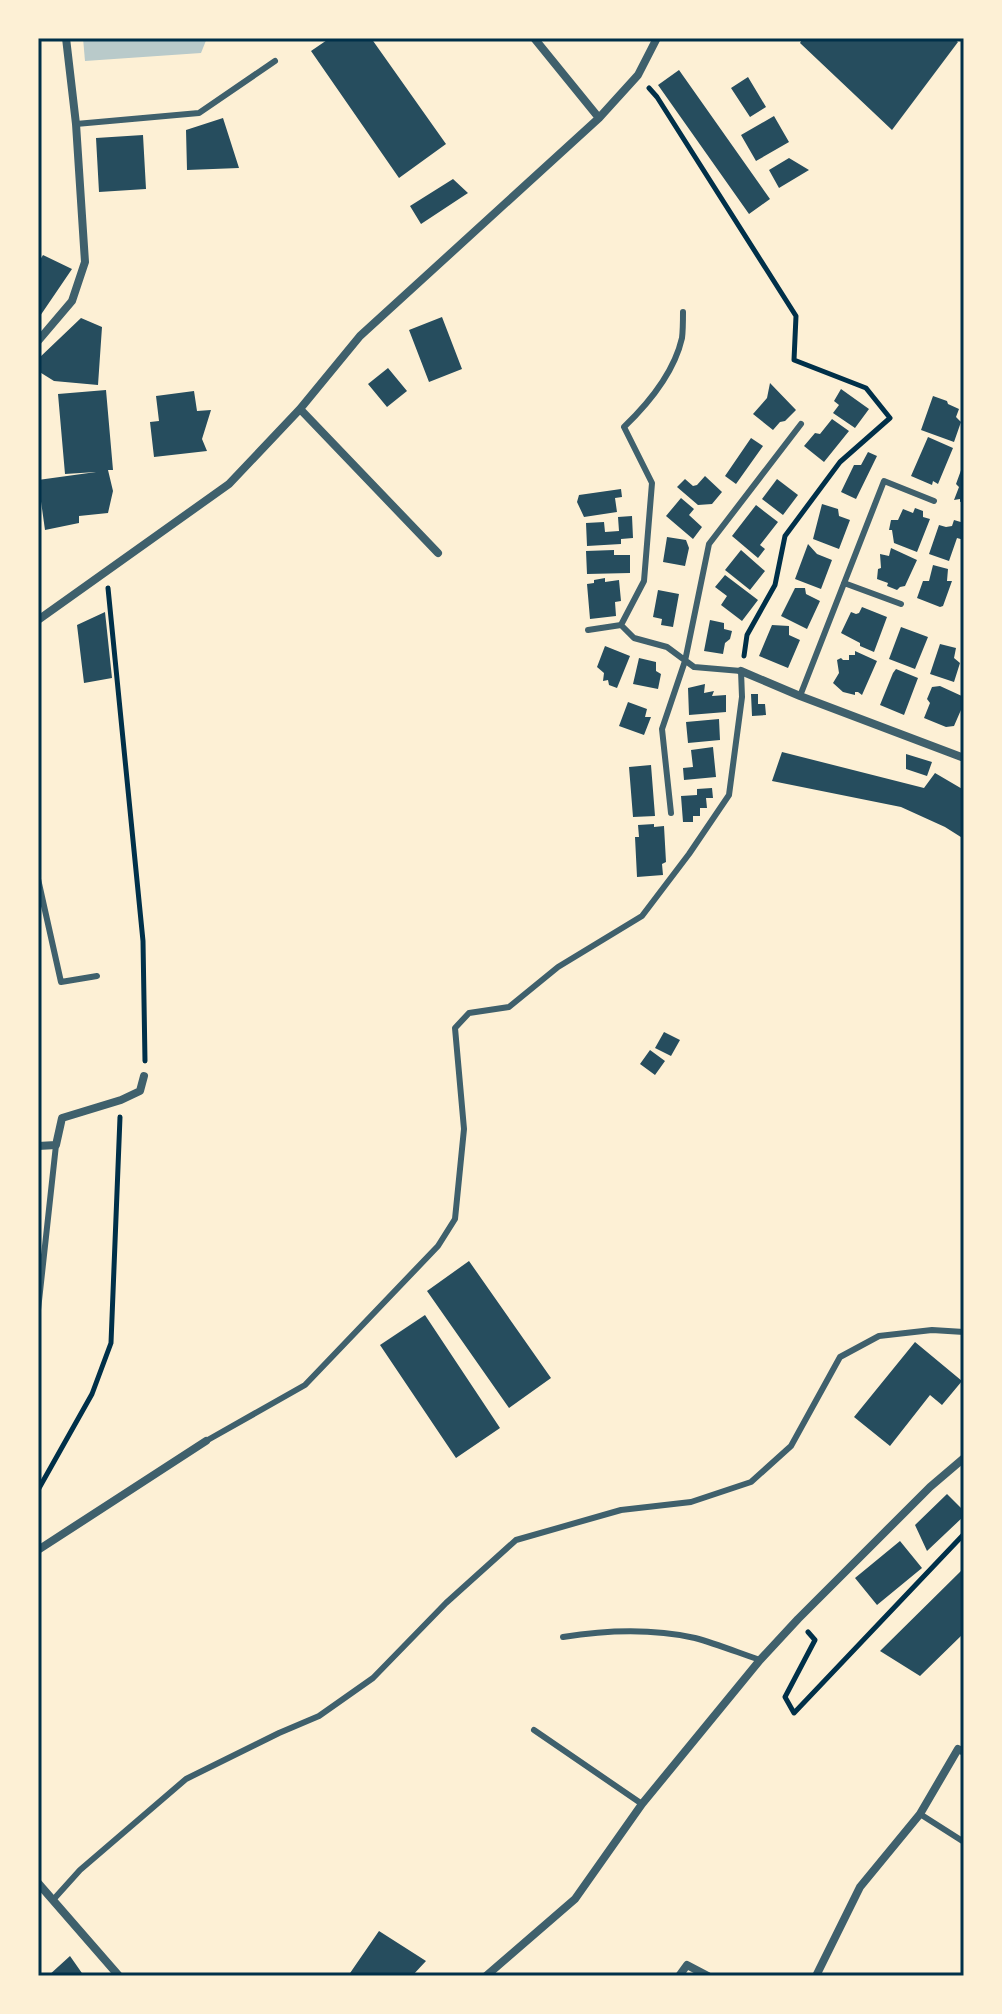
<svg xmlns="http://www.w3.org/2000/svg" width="1002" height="2014" font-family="Karla,sans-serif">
<rect width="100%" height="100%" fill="#fdf0d5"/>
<path fill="#b9caca" d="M83,38H207L201,53L85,61Z"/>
<path fill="#264d5e" d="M330,38H371L446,144L399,178L311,51Z
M803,38H952L958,42L892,130L800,43Z
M679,70L770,199L749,214L658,85Z
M748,77L766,107L750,117L731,88Z
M774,116L789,142L756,161L741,135Z
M223,118L239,168L187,170L186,130Z
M143,135L146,189L99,192L96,138Z
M789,158L809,170L779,188L769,170Z
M453,179L468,193L421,224L410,206Z
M43,255L72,269L38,319V263Z
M442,317L462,369L429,382L409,330Z
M81,318L102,327L98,385L54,381L38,371V359Z
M388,368L407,391L387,407L368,384Z
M770,383L796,410L785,421L780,422L773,430L753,414L767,398Z
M841,389L869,409L855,428L833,413L839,405L834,401Z
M106,390L113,470H108L113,491L108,513L79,516V523L45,530L38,480L96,472L65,474L58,394Z
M194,391L197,411L211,410L202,439L207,451L154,457L150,422L159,421L156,396Z
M933,396L947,401L948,404L959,409L956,417L961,422L954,442L921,430Z
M832,419L849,431L824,462L804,446L815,433L820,434Z
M928,437L953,448L938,484L933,481L932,485L911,476Z
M751,438L763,446L736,484L725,476Z
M868,452L877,456L856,499L841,492L854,465H861Z
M964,462V501L960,502V499L954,500L959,487L956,484Z
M705,476L722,492L712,504L698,505L677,487L685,479L693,486L697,485Z
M777,479L798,495L783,515L762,499Z
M621,489L622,497L615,498L617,512L584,517L577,502L579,495Z
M681,498L694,509L689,515L702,527L693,539L666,516Z
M822,504L838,509L839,516L850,520L839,549L813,539Z
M756,505L778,522L760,545L765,549L758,558L732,536Z
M915,508L923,511V517L930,519L917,552L894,543L892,530H889L891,520H898L903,509L913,513Z
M632,516L633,538L621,539V544L587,546L586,523L604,522L605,532L619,531L618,517Z
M954,520L964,523V540L957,538L949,561L929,554L939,525L946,527L952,526Z
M667,537L686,540L689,548L685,566L663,562Z
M808,544L817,554L832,560L821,589L795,579Z
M891,548L917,560L905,586L900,587L897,590L887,586L888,583L877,579L878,569L881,568L880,554L889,556Z
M614,550V555H630V573L587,574L586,551Z
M741,550L765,571L750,590L725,570Z
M933,565L948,569L947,581H952L943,606L940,607L917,598L923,581H929Z
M725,575L758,600L742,621L721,605L727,596L715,587Z
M605,578V582L619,580L621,601L615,602L616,616L590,619L587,584L594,583V580Z
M795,588H805L806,594L820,601L807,629L781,616Z
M658,590L679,594L673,627L661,625L662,619L653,617Z
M862,607L887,617L874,652L860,646V643L841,633L851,612L856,614L859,613Z
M105,612L112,678L84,683L77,625Z
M710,620L724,623V629L732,631L730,639L725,643L723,654L704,651Z
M772,625L789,626V635L800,640L788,668L759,656Z
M901,627L928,637L915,669L889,659Z
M940,644L956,648L954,658L960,663L954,682L930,674Z
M605,646L630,656L617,688L609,685L608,680L603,681L604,673L597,667Z
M855,651L877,661L862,695L858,692H855V695L843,692L833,683L839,673L837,660L841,658L843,660H849V655H855Z
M639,658L656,662V671L661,674L658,689L633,684Z
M896,669L918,678L904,715L880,705L893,673Z
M705,684L704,693L714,691L712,696L726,695V712L689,715L688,688Z
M940,686L964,697V703L954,726L946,727L924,718L930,703L927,699L932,687Z
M751,694H758V704H765L766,715L752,716Z
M628,702L647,709L645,717H651L644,735L619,726Z
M719,719L720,740L688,743L686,722Z
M713,747L716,777L684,780L683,768L693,767L691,750Z
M782,752L924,788L935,773L964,790V839L945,827L901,807L772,781Z
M906,754L932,762L927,776L906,769Z
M651,765L655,816L633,817L629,767Z
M712,788L713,798H706L707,808H700V816H693V822H683L681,796L697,795V789Z
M654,824V827L664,826L666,862L662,864L663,875L637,877L635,837H639L638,825Z
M664,1032L680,1040L671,1056L655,1048Z
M650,1050L665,1061L655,1075L640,1064Z
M469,1261L551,1378L509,1408L427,1291Z
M425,1315L500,1428L456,1458L380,1345Z
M915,1342L962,1381L942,1405L930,1395L890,1446L854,1417Z
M947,1494L964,1511V1516L927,1551L915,1525Z
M900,1541L922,1568L877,1605L855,1578Z
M964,1568V1633L920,1676L880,1651Z
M379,1931L426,1961L412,1976H348Z
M70,1956L84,1976H48Z"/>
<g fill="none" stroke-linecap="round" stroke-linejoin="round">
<path stroke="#003049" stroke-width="5" d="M649,88L657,97L796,316L794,360L866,388L890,418L840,462L785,536L775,585L747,635L744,656
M108,588L143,941L145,1061
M38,1490L92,1394L111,1343L120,1117
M808,1632L815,1640L785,1697L794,1713L964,1534"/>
<path stroke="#3f606c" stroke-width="6" d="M76,124L199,113L275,61
M844,583L901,604
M621,625L644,581L652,483L624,427C649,403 674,373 682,338C683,330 683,320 683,312
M800,696L884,481L934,501
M671,813L662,729L685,661L709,544L801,424
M38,879L61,982L97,976
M38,1310L56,1145
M206,1441L305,1385L438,1246L455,1219L464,1129L455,1028L469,1013L509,1007L558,967L642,916L689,854L729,795L742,697L741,671L694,667L667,647L634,638L621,625L588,630
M563,1637C607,1630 650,1628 695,1638C717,1644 739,1653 760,1660
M534,1730L642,1804
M920,1814L964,1842
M53,1900L80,1870L186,1779L279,1733L319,1716L373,1678L446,1603L516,1540L621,1510L691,1502L751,1482L791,1446L840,1357L879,1336L932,1330L964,1332"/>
<path stroke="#3f606c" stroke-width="8" d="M534,38L599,118
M38,341L72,301L85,262L76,124L66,38
M300,409L438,553
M38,620L229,484L300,409L360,336L599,118L638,75L657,38
M741,671L800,696L964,758
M38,1146L56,1145L62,1118L121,1100L140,1091L144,1076
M38,1550L206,1441
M38,1883L119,1976
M486,1976L575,1899L642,1804L760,1660L798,1619L930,1487L964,1458
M679,1976L687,1965L708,1976
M816,1976L860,1887L920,1814L958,1749L964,1752"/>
</g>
<rect width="1002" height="2014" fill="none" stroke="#fdf0d5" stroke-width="80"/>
<rect x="40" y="40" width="922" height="1934" fill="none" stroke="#003049" stroke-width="3"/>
</svg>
